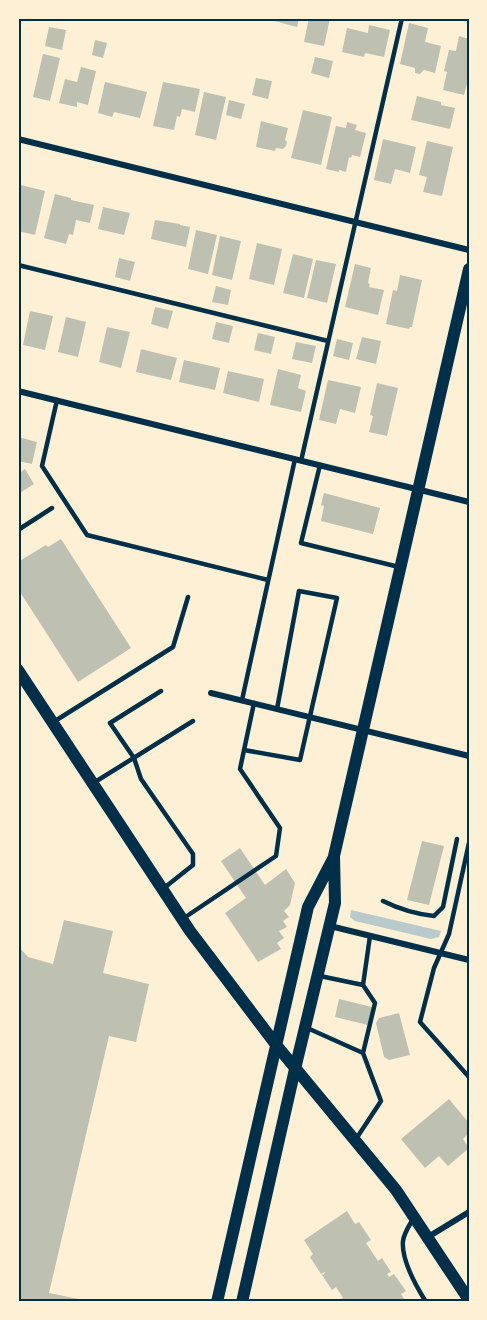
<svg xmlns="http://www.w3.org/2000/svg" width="487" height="1320" font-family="'Titillium Web',sans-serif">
<rect width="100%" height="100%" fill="#fdf0d5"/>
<path fill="#b9caca" d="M351,910L441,931L439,937L431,939L355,921L350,917Z"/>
<path fill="#bec0b2" d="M263,18H299L297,27Z
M309,18H330L324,46L304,42Z
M409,23L428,28L425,42L441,46L435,73L424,70L420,74L415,73V68L400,64Z
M369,25L390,30L384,57L365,53L364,57L342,52L347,28L368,33Z
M49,27L66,30L62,50L45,46Z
M459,36L469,39V75L464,95L443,90L447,72L444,71L449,50L456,51Z
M95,40L107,43L103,58L92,55Z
M43,54L60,58L50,101L33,97Z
M315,57L333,61L329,78L311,73Z
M81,67L96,71L88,105L77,102V107L59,103L65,79L77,82Z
M256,78L272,81L268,99L252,95Z
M105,82L147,92L140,118L114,112L112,117L98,113Z
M163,82L200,89L195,112L182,109L180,117L177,116L174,130L153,126Z
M204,92L226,97L216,140L195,135Z
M417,96L441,102V105L455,108L450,129L411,120Z
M229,100L245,104L241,119L226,115Z
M303,110L332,117L321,165L291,158Z
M261,121L288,128L285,140L287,142L286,146L283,149L276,148L275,151L256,147Z
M347,122L357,125L355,130L366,133L360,157L352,155L351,158L349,157L346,172L339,170V172L326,169L336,126L346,128Z
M383,139L416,147L410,173L395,169L391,184L374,180Z
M427,141L453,147L442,196L423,192L427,177L419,175Z
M21,185L45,191L35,235L18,231V198Z
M55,194L71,198V200L94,205L90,223L76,220L73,235L69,234L66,244L44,238Z
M103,207L130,213L124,235L98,229Z
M155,220L180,224V225L190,227L186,247L151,239Z
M196,230L217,235L208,274L188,269Z
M220,236L241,241L232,280L212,275Z
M257,243L282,249L274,285L249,279Z
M293,254L313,259L304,298L283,293Z
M119,258L135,262L130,281L115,277Z
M316,260L336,264L327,303L307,298Z
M355,264L371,268L368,283L370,284L369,287L384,290L378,315L345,307Z
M400,275L422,280L412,327H410L409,329L386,324L393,290L397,291Z
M216,286L231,290L228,305L212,302Z
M155,307L173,311L168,329L151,324Z
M30,311L53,316L45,350L23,345Z
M66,317L86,322L78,357L58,352Z
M216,322L233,326L229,343L212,339Z
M107,327L130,332L121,368L99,362Z
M258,333L275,337L271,354L254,350Z
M362,337L381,341L376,364L356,359Z
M337,339L353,343L349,360L333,356Z
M296,342L316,346L312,363L292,359Z
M141,349L177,358L171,380L136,372Z
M184,360L220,368L215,390L179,382Z
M278,369L301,375L298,388L306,391L301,412L270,405Z
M228,371L264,379L259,402L223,393Z
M328,380L361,387L355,413L340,409L336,424L319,420Z
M377,383L398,388L387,436L369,432L373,416L370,415Z
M18,437L37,442L32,464L18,461Z
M25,469L34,484L18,494V474Z
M324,493L380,508L373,534L321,521L324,506L321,505Z
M61,539L131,648L78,682L18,589V569L21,567L18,562L46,545L48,547Z
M422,841L444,846L429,905L407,900Z
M240,848L265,885L286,869L295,883L290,905L284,911L289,917L283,921L287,927L279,931L284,938L277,943L281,949L258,962L225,913L246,898L221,861Z
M64,920L113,931L103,973L149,984L136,1042L109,1036L49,1293L79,1299V1302H18V946L28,957L53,964Z
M339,999L372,1007L368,1025L335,1017Z
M399,1013L410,1055L389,1060L384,1057L376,1023L379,1018Z
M449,1099L469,1123V1128L468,1129L469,1133L463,1139L469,1148L448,1166L439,1156L425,1168L401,1139Z
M347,1211L355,1224L359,1222L371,1240L366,1243L378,1261L382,1258L391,1272L387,1274L389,1277L394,1274L406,1291L401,1294L406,1302H337L343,1298L336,1287L332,1290L322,1275L325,1273V1272L321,1274L310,1257L313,1254L304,1240Z"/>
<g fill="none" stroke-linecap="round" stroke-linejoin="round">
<path stroke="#003049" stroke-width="4.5" d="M18,265L328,341
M57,400L42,466L87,535L268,580
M301,461L402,18
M320,465L301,543L399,567
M18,530L52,508
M161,691L110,723L134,758L141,779L193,854V865L164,888
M242,700L295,459
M55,721L173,647L188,597
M244,750L300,760L337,598L299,591L277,709
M95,782L193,721
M469,843L449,934L434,968L420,1022L469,1077
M383,901C399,909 416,914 434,916L443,907L457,839
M184,918L276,856L280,828L240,769L254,703
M320,976L363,985L375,1003L363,1053L381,1101L356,1139
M363,985L370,936
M305,1027L363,1053
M413,1219C409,1226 404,1233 403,1241C401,1260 416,1286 426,1302"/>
<path stroke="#003049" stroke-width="6" d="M18,21L19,18
M18,139L469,250
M18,391L469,502
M211,693L469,756
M330,926L469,960
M428,1237L469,1212"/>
<path stroke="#003049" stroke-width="12" d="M18,670L190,931L277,1046L396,1190L469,1300
M217,1302L308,907L334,857
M242,1302L295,1069L335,903L334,856L469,269"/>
</g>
<rect width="487" height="1320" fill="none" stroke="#fdf0d5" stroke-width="39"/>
<rect x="20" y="20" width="448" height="1280" fill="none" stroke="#003049" stroke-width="2"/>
</svg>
